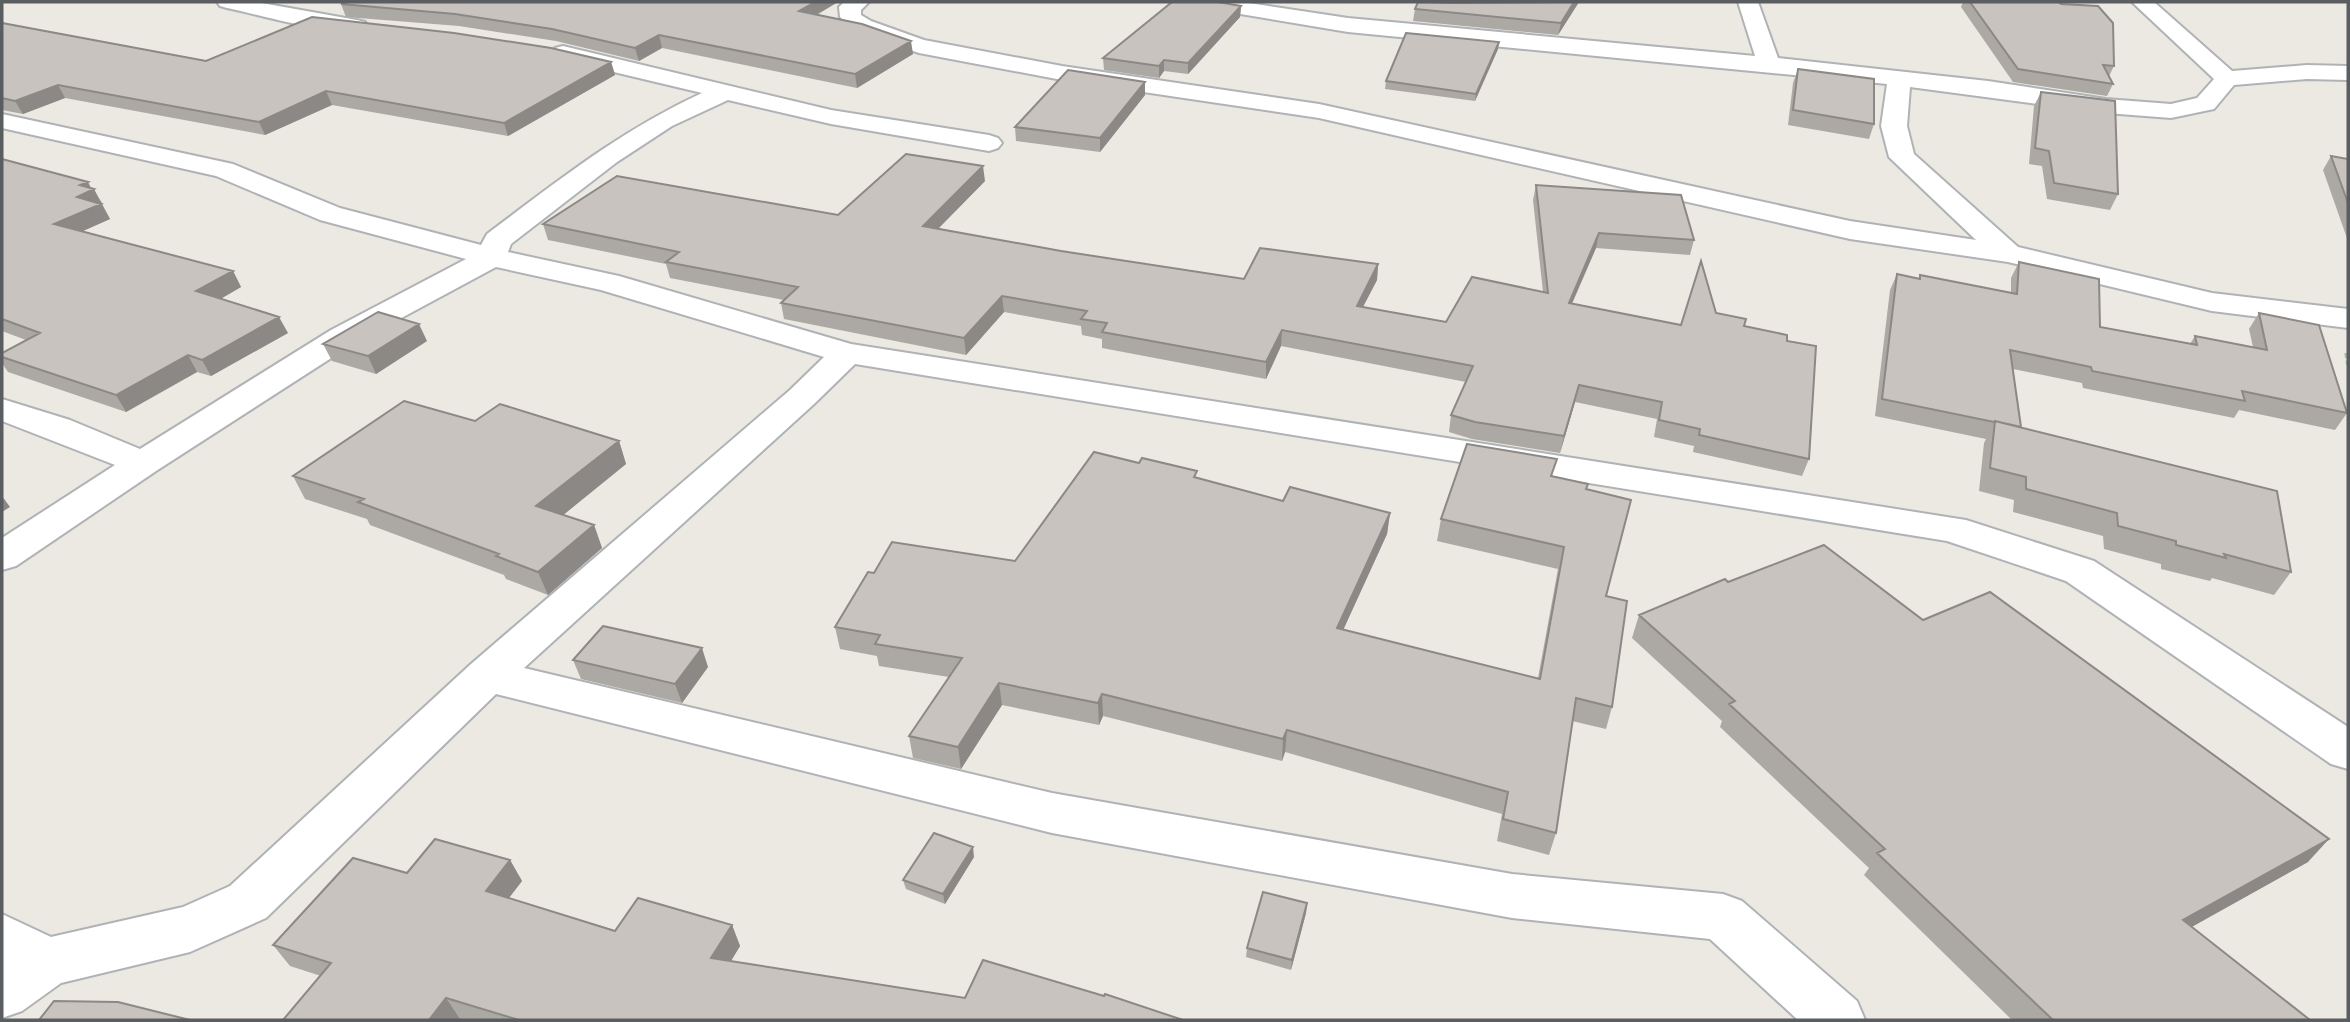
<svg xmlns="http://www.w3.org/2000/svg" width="2350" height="1022" font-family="Cabin,sans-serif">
<rect width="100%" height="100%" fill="#ece8e2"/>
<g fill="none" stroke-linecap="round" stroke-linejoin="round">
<g stroke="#afb3b6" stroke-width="4">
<path id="street" d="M217,2H256L357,20L365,22L368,27L365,32C340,38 257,14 227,8L220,6Z
M844,2H869L861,10V15L871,21L924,40L1062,66L1319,104L1850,221L1976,240L1889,157L1881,126L1887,84L1348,32L1204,8L1197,6L1194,2H1242L1348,18L1755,56L1738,2H1758L1778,58L1988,81L2106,99L2171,104L2197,98L2214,79L2132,2H2154L2232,71L2307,65L2348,66V80L2307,79L2234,85L2214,109L2171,118L2106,113L1910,87L1907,126L1914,154L2018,247L2212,293L2348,309V328L2212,311L2008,262L1850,239L1319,118L1062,80L919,53L855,31L840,17L839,7Z
M563,46L831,110L989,135L998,138L1002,143L998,148L989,151L831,124L728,100L672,126L617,162L511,244L508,252L619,276L851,344L1966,520L2094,561L2348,727V769L2331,764L2066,581L1947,541L855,364L814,404L524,668L1052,793L1512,874L1723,894L1742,901L1857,1001L1865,1020H1798L1710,939L1512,918L1052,833L496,694L266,918L190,952L61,983L22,1011L2,1018V914L51,937L183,907L230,886L471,664L790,390L824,357L601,290L496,267L353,344L156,471L16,566L2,570V538L115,465L2,421V399L70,420L140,449L331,330L466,259L320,220L216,176L2,128V114L233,164L340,208L481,245L487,234C559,180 620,131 702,93L555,58L552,53L555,48Z"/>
</g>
<path stroke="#9ac5a0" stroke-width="3.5" stroke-dasharray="5 2.5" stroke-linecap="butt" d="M2346,353L2348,365"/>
<use href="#street" fill="#fff" fill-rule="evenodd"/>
</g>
<path fill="#aca8a3" d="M838,2L817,15L913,54L857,88L662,48L639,61L556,41L459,26L346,17L341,4Z
M1579,2L1558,35L1413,21L1415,9L1451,3Z
M1963,2H2059L2114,66L2109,76L2113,84L2107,96L2013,82L1961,7Z
M1241,6L1240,17L1188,74L1164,71L1159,78L1104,70L1103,58Z
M2,23L206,61L611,62L615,75L508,136L332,105L265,135L65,98L23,114L2,110Z
M1499,42L1498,49L1475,101L1385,89L1386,81Z
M1798,69L1874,124L1869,139L1788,125L1793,83Z
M1145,82V95L1100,152L1016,141L1015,127Z
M2041,92L2118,194L2110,210L2047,199L2042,166L2029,164L2034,106Z
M2331,156L2348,159V241L2323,170Z
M2,159L91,188L103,204L102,205L110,219L82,231L233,271L241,287L220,299L288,333L211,376L197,372L126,412L8,372L2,363V353L26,340L2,331Z
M985,181L938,229L1061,251L1244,279L1378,264L1377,280L1363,307L1446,322L1543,292L1533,200L1536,185L1694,240L1690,255L1596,248L1572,304L1681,325L1716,313L1744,326L1787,341L1809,459L1802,476L1693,452L1694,446L1654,437L1657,419L1575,402L1560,453L1472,439L1449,432L1451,415L1466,382L1281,346L1266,379L1102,348V339L1082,335L1081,326L1004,312L966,355L784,319L781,303L784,300L670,278L666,264L548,240L543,224L838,215Z
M2019,262L2100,327L2190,344L2195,336L2253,347L2249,329L2259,313L2347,413L2335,430L2239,410L2234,418L2083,388L2082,383L2013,369L2021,427L2291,572L2274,595L2212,578L2210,581L2161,569V564L2104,549L2103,536L2013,512L2014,500L1979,491L1984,443L1986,439L1875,416L1890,290L1897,274L1918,279L1920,275L2011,293V278Z
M427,341L376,374L332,361L323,344Z
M475,421L619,441L626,464L563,515L594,525L602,548L548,595L506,579L504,575L370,525L367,519L305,499L293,476Z
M1552,476L1586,489L1606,596L1612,707L1606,729L1572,721L1556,833L1549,855L1497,841L1502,814L1285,752L1282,761L1103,716L1099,725L1002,705L961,769L913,758L909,736L949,677L879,666L877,656L840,649L835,627L874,573L1015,561L1197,478L1283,501L1390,513L1387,534L1343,630L1538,678L1558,569L1437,541L1441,519Z
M1728,582L1923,620L2308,862L2191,927L2310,1020H2012L1864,875L1869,868L1720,727L1722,721L1632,638L1639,615Z
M573,660L708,667L682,703L581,679Z
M974,857L945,904L906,889L903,880Z
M510,860L522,881L509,898L615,931L732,925L740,946L731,961L965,998L1183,1020H465L460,1019L458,1020H283L321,976L290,966L273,945L407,873Z
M1307,903L1306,913L1291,970L1246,957L1247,948Z"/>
<path fill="#8c8885" d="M815,2H838L801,23L799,11Z
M1574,2H1579L1558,35L1561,23Z
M1241,6L1240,17L1188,74V63Z
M659,35L662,48L639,61L635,48Z
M911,41L913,54L857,88L855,74Z
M1499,42L1498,49L1475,101L1476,94Z
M1164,60V71L1159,78V66Z
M611,62L615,75L508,136L504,123Z
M1145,82V95L1100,152V138Z
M58,85L65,98L23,114L15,101Z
M326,91L332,105L265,135L259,122Z
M983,166L985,181L925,242L923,226Z
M88,182L92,190L94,189L110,219L63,240L54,224L77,197L80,185Z
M1599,233L1596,248L1565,319L1569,303Z
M1378,264L1377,280L1355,322L1357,306Z
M233,271L241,287L205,308L196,291Z
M1002,296L1004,312L966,355L964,338Z
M279,317L288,333L211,376L202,360Z
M419,324L427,341L376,374L368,356Z
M1282,330L1281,346L1266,379V362Z
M188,355L197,372L126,412L116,395Z
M1579,385L1575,402L1560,453L1564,436Z
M619,441L626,464L546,529L536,506Z
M2,496L10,507L2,512Z
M1390,513L1387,534L1334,650L1337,628Z
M594,525L602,548L548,595L538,572Z
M702,648L708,667L682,703L675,684Z
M999,683L1002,705L961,769L958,747Z
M1102,694L1103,716L1099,725L1098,703Z
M1287,730L1285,752L1282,761L1283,739Z
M2329,839L2308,862L2163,943L2183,920Z
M973,847L974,857L945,904L943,894Z
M510,860L522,881L498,912L486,891Z
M1307,903L1306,913L1291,970L1292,960Z
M732,925L740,946L720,979L711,958Z
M446,998L460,1019L458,1020H429Z"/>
<path fill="#c8c3be" stroke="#8c8885" stroke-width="2" d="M347,2H815L799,11L862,24L911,41L855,74L659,35L635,48L552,29L455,14L341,4Z
M1172,2H1218L1241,6L1188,63L1164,60L1159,66L1103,58Z
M1418,2L1451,3L1574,2L1561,23L1415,9Z
M1970,2H2059L2061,4L2098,6L2113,23L2114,66L2103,65L2113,84L2018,69Z
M312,17L454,33L551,48L611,62L504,123L326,91L259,122L58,85L15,101L2,98V23L206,61Z
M1406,33L1499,42L1476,94L1386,81Z
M1798,69L1874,79V124L1793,110Z
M1068,70L1145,82L1100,138L1015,127Z
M2041,92L2115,101L2118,194L2054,183L2049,151L2035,148Z
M906,154L983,166L923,226L1061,251L1244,279L1260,248L1378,264L1357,306L1446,322L1472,277L1548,293L1536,185L1681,195L1694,240L1599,233L1569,303L1681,325L1701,261L1716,313L1746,319L1744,326L1787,335V341L1816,346L1809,459L1699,435L1700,429L1659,420L1662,402L1579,385L1564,436L1475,422L1451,415L1473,366L1282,330L1266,362L1102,332L1107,323L1081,319L1087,311L1002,296L964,338L781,303L798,287L666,262L679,252L543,224L617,176L838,215Z
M2331,156L2348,159V203Z
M2,159L88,182L80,185L94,189L77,197L101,204L54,224L233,271L196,291L279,317L202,360L188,355L116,395L2,357V353L40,333L2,319Z
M2019,262L2099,279L2100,327L2197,345L2195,336L2267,350L2259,313L2319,325L2347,413L2242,391L2245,401L2092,371L2091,367L2010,350L2021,427L1995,421L1994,422L1882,399L1897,274L1920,279V275L2017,294Z
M378,312L419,324L368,356L323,344Z
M404,401L475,421L500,404L619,441L536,506L594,525L538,572L496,556L499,554L358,502L364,499L293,476Z
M1995,421L2277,491L2291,572L2224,554L2226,558L2176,545V541L2118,526L2117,513L2026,489V477L1990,468Z
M1467,444L1557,459L1551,476L1588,484L1586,489L1631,500L1606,596L1627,601L1612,707L1576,698L1556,833L1503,819L1508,792L1287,730L1283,739L1102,694L1098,703L999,683L958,747L909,736L962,658L875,644L880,635L835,627L868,572L874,573L892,542L1015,561L1094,452L1139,463L1142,458L1197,471L1194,477L1283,501L1290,487L1390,513L1337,628L1540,679L1564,547L1441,519Z
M1824,545L1923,620L1990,592L2329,839L2183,920L2310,1020H2053L1877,853L1885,849L1729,704L1735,701L1639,615L1725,579L1728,582Z
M603,626L702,648L675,684L573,660Z
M934,833L973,847L943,894L903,880Z
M435,839L510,860L486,891L615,931L638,898L732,925L711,958L965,998L983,960L1104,996L1105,994L1183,1020H519L446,998L429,1020H283L331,963L273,945L353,858L407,873Z
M1263,892L1307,903L1292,960L1247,948Z
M54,1001L118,1002L190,1020H39Z"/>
<rect width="2350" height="1022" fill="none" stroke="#5a5e61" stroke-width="7"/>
</svg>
